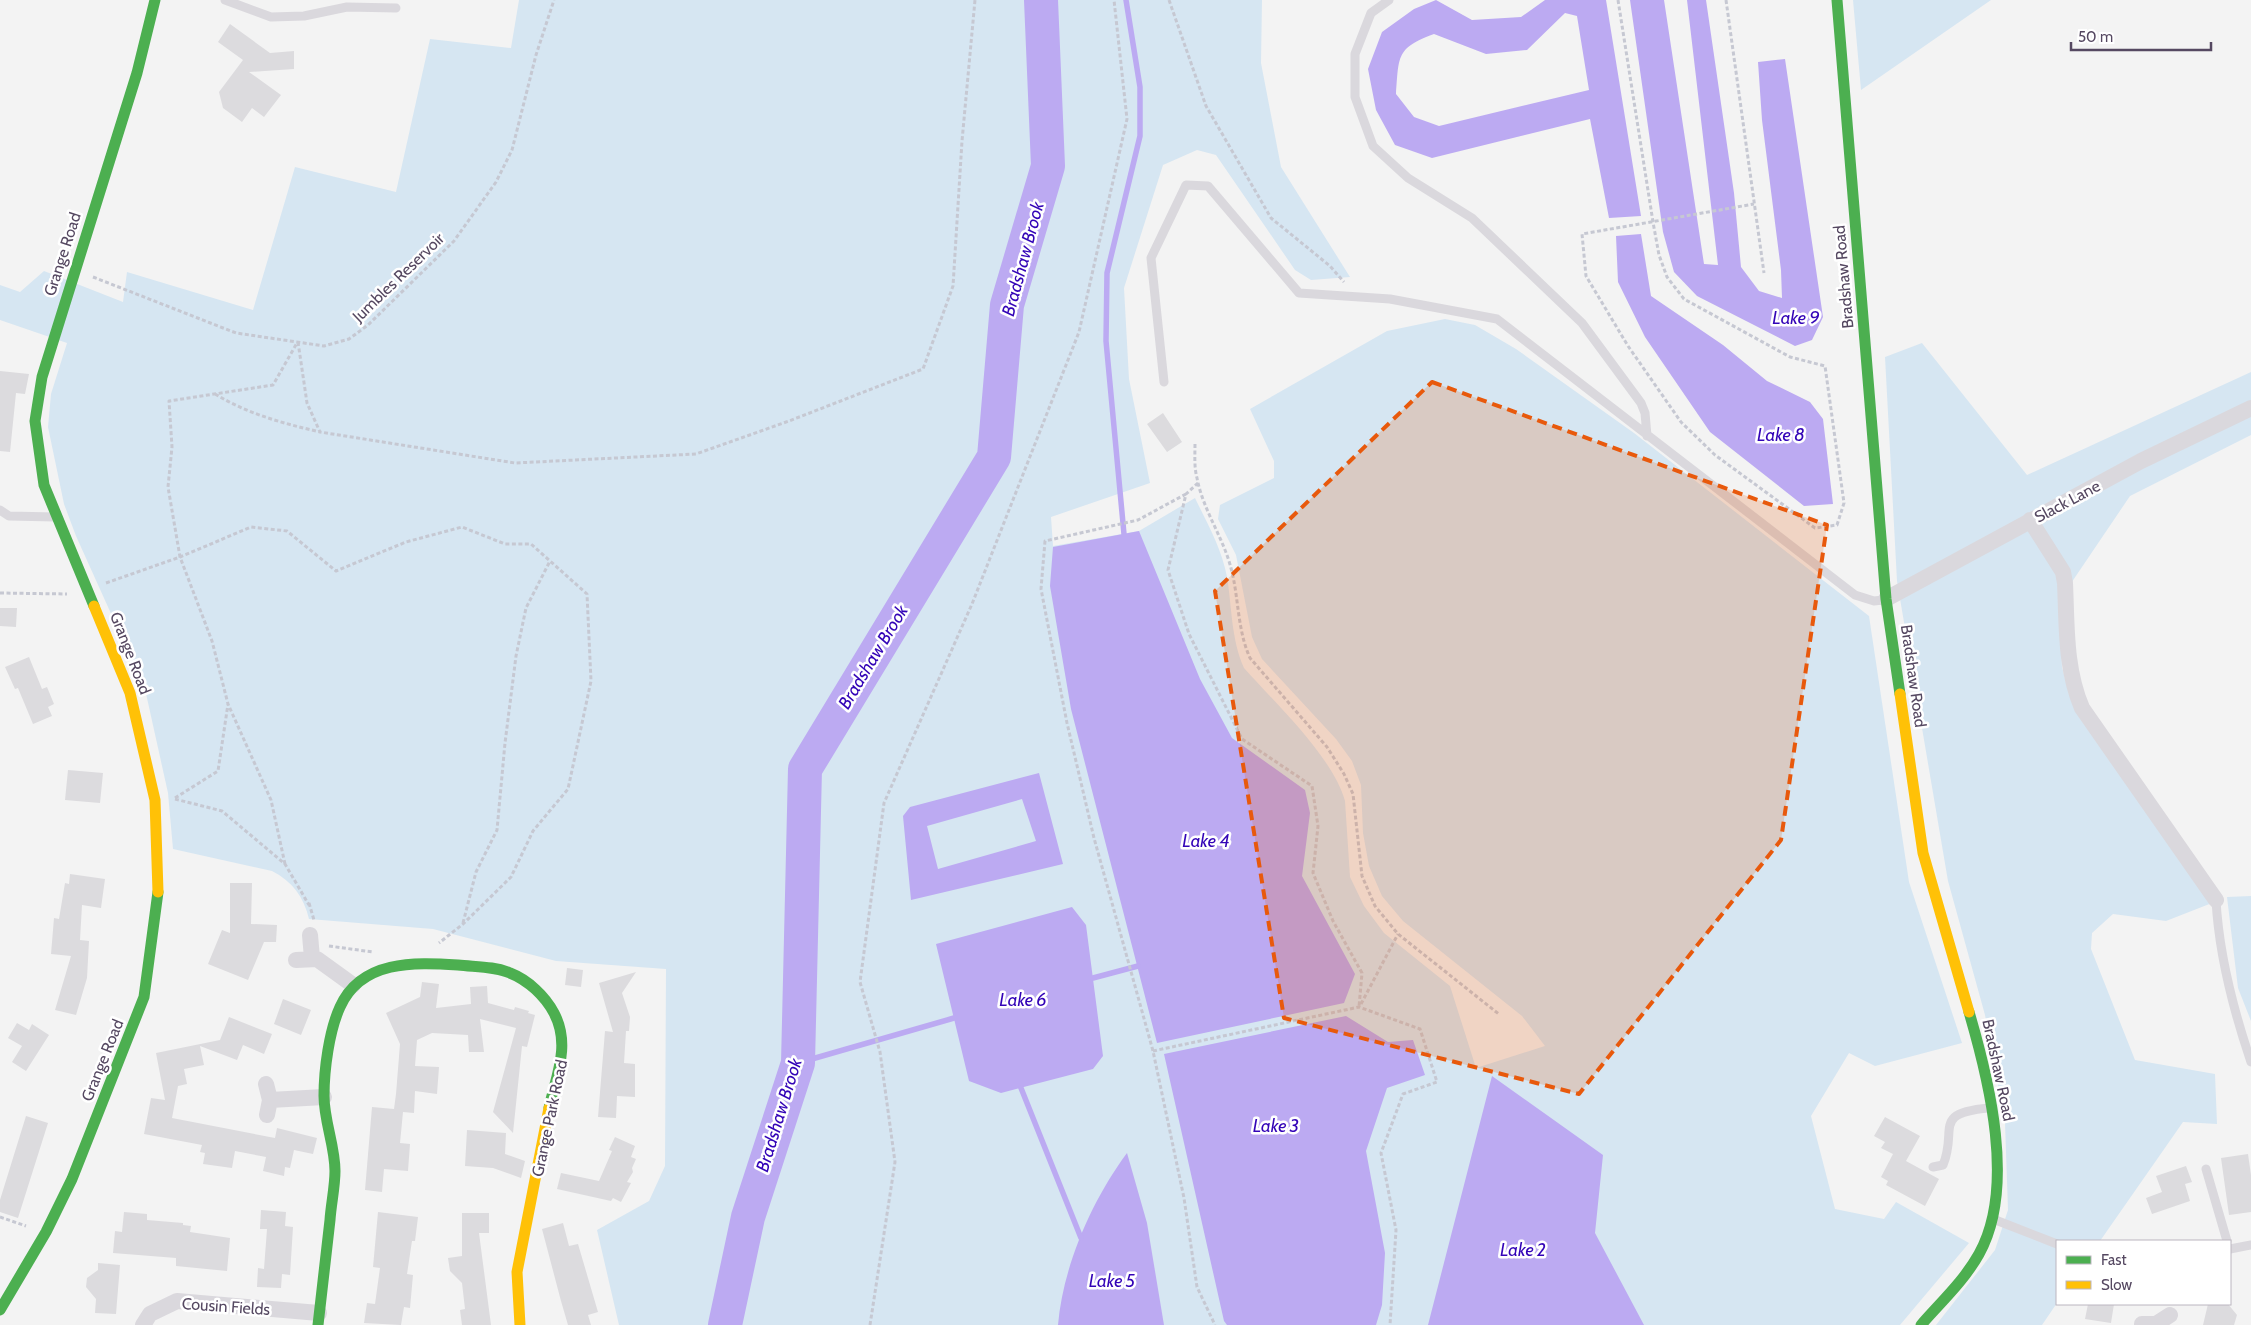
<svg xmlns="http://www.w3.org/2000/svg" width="2251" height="1325" font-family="Cabin,sans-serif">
<rect width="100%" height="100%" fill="#f3f3f3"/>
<path fill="#d6e6f2" d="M519,0H1262L1261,63L1281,167L1350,277L1311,280L1295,270L1216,155L1197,150L1163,165L1124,288L1129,379L1150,483L1051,517L1053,546L1139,531L1195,498C1207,523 1222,549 1227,577C1232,607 1231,639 1244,668C1275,703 1333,757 1345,801L1350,877L1364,906L1384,933L1450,986L1476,1068L1545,1046L1522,1016L1403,921L1382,896L1369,866L1363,833L1361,785L1352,761L1336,739L1262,659L1252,637L1236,555L1218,519L1220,505L1274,478V461L1250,409L1387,331L1445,319L1475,325L1516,349L1634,433L1869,616L1909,882L1962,1043L1875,1066L1849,1053L1811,1116L1835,1209L1884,1219L1896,1202L1969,1243L1900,1325H619L597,1230L649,1201L665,1166L666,969L556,961L433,929L309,919C304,897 292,881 272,871L173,849L168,793L145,689L76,536L64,504L48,427L51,394L67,343L0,320V285L20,292L44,271L123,302L127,272L253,310L295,167L396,192L430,39L511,48Z
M1853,0H1991L1861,90Z
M1922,343L2027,475L2251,372V435L2130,496L2059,601L2062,667L2069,694L2212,903L2166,921L2113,914L2092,933L2091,949L2135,1060L2215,1074L2217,1124L2183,1122L2100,1241H2057V1303L2042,1325H1936L1995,1250L2008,1210L2005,1123L1985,1015L1948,881L1897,581L1885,357Z
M2251,896V1021L2238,988L2227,897Z"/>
<path fill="#bcaaf2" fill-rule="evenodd" d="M1436,0L1472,20L1521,17L1545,0H1606L1641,216L1609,218L1590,119L1432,158L1395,145L1376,110L1368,69L1382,32L1414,9ZM1565,13L1577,16L1589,90L1439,126L1414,117L1396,94C1399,56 1396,48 1434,34L1486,54L1527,50Z
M1630,0H1664L1704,264L1718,265L1687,0H1706L1734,193L1741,267L1759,291L1782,298L1781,270L1762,120L1758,62L1785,59L1823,317L1812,340L1795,346L1697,296L1674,272L1663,232Z
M1641,234L1651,296L1723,345L1767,381L1810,402L1823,419L1833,504L1804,506L1710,432L1645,337L1618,282L1616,236Z
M1139,531L1200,679L1232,738L1305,790L1310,813L1302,876L1355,974L1344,1003L1157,1043L1071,709L1050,586L1053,547Z
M1039,773L1063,864L911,900L903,816L910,807ZM1022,799L1036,841L938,869L927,826Z
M1072,907L1086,925L1103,1056L1093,1069L1001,1093L969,1081L936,944Z
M1346,1016L1388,1042L1413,1040L1425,1075L1387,1088L1366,1151L1385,1253L1382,1305L1376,1325H1227L1224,1321L1164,1054Z
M1492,1076L1603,1155L1595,1233L1644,1325H1428Z
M1127,1153L1147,1223L1164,1325H1058C1063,1266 1092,1200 1127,1153Z"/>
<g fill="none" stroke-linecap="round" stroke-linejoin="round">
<path stroke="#bcaaf2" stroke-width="5.5" d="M1124,534L1106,341L1107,273L1140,136V87L1126,0
M1093,978L1138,966
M798,1063L954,1018
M1021,1088L1081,1238"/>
<path stroke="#bcaaf2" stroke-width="34" d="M725,1325L748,1217L798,1063L805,769L994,457L1007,305L1048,166L1041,0"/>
</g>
<path fill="#dcdbde" d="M230,24L270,53L294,51V69L249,72L281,95L264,117L252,108L242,122L223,108L219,92L243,60L218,42Z
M0,371L29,374L25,394L16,393L10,452L0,451Z
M1163,413L1182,442L1167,452L1147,424Z
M0,608H17L16,627L0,626Z
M29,657L42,689L47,687L54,704L48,707L52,716L33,724L18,688L15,689L5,667Z
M68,770L103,773L100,803L65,800Z
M70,874L105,879L101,908L82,905L80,940L89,941L87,978L76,1015L55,1010L71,956L51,954L54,918L59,919L65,883L69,884Z
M230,883H252L251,924L277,925L276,942H264L248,980L208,964L222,930L230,933Z
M567,968L583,970L581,987L565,985Z
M636,972L622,993L630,1017L629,1031H626L624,1063L635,1064V1097L617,1096L616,1118L598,1117L605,1031L613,1032L599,983Z
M422,982L439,984L436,1008L471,1004L470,987L487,986L488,1003L514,1010L515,1007L529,1011L528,1013L535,1015L527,1047L522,1046L513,1133L493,1112L516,1028L480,1019L484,1052H469L468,1035L432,1033L417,1040L415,1066L439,1067L437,1094L415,1091L414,1113L403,1112L400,1143L410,1144L408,1171L384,1169L382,1192L365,1190L372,1107L394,1109L396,1094L400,1044L386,1013L420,997Z
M283,999L311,1010L301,1035L274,1024Z
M229,1017L272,1034L264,1054L243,1045L237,1060L200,1046L204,1065L184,1069L187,1084L178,1086L172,1118L275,1138L277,1128L317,1138L313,1154L294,1150L290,1168L285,1167L284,1176L263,1171L266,1157L235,1151L232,1168L203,1164L205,1153L200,1152L202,1145L144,1134L151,1098L165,1100L156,1053L220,1040Z
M17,1023L29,1030L32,1024L49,1035L26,1071L12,1062L22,1046L8,1038Z
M26,1116L48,1123L18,1218L0,1212V1200Z
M1885,1117L1920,1136L1906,1161L1939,1179L1925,1206L1886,1185L1888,1181L1881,1177L1893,1154L1881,1148L1885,1142L1874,1136Z
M467,1130L506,1133L505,1154L525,1161L521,1178L493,1168L465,1166Z
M615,1137L635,1146L631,1157L636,1159L632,1168L633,1172L627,1182L631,1183L621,1202L613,1198L611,1201L557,1189L561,1173L599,1181L612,1151L609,1150Z
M2248,1154L2251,1175V1212L2229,1215L2221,1158Z
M2186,1166L2192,1182L2185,1184L2190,1201L2152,1214L2146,1198L2162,1192L2156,1176Z
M261,1210L286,1212L285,1226L293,1227L290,1275L282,1274L281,1288L257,1287L258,1268L264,1269L267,1229H260Z
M124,1212L147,1214V1220L183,1223V1225L191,1226L190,1232L230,1238L227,1271L176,1266V1258L113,1253L115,1231L122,1232Z
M378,1212L418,1217L415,1241H412L407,1274L413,1275L410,1308L404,1307L401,1325L364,1323L367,1303L375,1304L380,1268L373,1267Z
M462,1213H489V1233H479L491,1325H462L460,1310L465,1309L462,1283L450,1271L448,1258L462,1256Z
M563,1223L569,1246L578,1244L598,1312L588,1315L591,1325H568L561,1301L542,1229Z
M98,1263L120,1265L116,1314L95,1313L96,1299L86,1287L87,1278L98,1270Z
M2088,1304H2114L2111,1323L2085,1319Z
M2208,1304H2228L2237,1315L2234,1325H2203Z"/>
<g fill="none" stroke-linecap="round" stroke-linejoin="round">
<path stroke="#c6c8d2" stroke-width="3" stroke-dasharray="4 2.5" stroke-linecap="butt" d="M1169,0L1206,106L1271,218L1330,266L1344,282
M1618,0L1653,222L1659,255L1667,277L1684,299L1790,357L1825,366L1844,503L1837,525L1815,528L1715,455L1681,422L1628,346L1586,276L1582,234L1754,204
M1726,0L1764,273
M93,277L236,333L324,346L349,339L368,325L454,241L496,182L512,150L536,55L554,0
M298,342L307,403L320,432L515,463L696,454L789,421L923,369L953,286L962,141L975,0
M215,394C248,414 282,423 320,432
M1195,444C1195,455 1194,467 1197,478C1203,510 1223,537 1231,568C1239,598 1237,629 1250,658L1327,747L1344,774L1353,794L1362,876L1375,906L1398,934L1500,1015
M1198,483L1186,494L1168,570L1189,634L1242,739L1312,786L1318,826L1313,873L1333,921L1362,973L1359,1007
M1186,494L1138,520L1045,541L1041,589L1067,723L1094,838L1153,1051L1184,1198L1197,1287L1215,1325
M106,583L180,557L168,487L172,447L169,401L273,385L297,343
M0,593L67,594
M175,798L218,771L228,704
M175,799L222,811L285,864L309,905
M285,864L271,800L228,704L212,641L180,557L251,527L287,531L336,571L406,542L462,527L505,544H531L587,594L591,681L568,789L533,831L511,877L463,924L439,943
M309,903L314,920
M463,923L476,872L497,830L505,743L516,656L526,608L550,561
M329,946L373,952
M1361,1004L1398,934
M1153,1051L1359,1007L1420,1029L1437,1082L1403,1094L1381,1153L1396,1230L1390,1325
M0,1217L26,1226
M870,1325L895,1162L880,1052L860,982L884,803L972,604L1079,332L1127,119L1114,0"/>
<path stroke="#dad8dd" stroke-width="9" d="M225,0L271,17L304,16L347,7L396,8
M1389,0L1371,13L1355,54V97L1373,146L1408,178L1472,218L1582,323L1641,403L1645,413L1647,436
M1164,382L1151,258L1186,185L1208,186L1299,293L1390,299L1497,319L1855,595L1874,601L1883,600
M0,510L9,516L55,517
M2216,900C2219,956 2233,1009 2251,1062
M1933,1167L1943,1165C1958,1130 1931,1113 1989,1108
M2206,1169L2227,1241
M1993,1219L2057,1244
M2230,1249L2251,1245"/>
<path stroke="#dad8dd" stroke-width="16" d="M2030,520L2063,572L2065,583C2067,626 2065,668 2082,708L2216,900
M1886,599L2141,461L2251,408
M310,935L312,958
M296,960L317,959L353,985
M266,1084L270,1100L267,1115
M270,1100L324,1097
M2142,1324H2156L2170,1315
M143,1325L150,1314L177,1301L319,1313"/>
<path stroke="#4caf50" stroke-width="11" d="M1837,0L1886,599L1900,694
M94,606L44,485L35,421L42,377L137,73L155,0
M0,1310L46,1232L72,1179L144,997L158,892
M318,1325C322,1290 326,1255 330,1220C331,1204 335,1187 335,1171C335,1146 324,1121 324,1096C324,1070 329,1031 340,1007C361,960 414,962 458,965C475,967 494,966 510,973C528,980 545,996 554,1013C571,1045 556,1076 549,1108
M1921,1325C1941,1302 1964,1281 1979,1254C2016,1188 1989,1080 1969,1012"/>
<path stroke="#ffc107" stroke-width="11" d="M94,606L130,693L155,800L158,892
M1900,694L1923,853L1969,1012
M520,1325L517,1272L549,1108"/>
</g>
<path fill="#e8590c" fill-opacity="0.2" stroke="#e8590c" stroke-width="4" stroke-dasharray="10 6" stroke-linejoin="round" d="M1432,382L1827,525L1781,840L1579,1094L1284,1018L1215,591Z"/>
<g text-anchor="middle" stroke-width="5" stroke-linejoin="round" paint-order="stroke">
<g font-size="16" fill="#554861" stroke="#fff">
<text transform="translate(62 254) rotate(-72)" y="6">Grange Road</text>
<text transform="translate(398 277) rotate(-44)" y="6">Jumbles Reservoir</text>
<text transform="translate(1843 277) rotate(-95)" y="6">Bradshaw Road</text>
<text transform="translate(2067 501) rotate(-28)" y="6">Slack Lane</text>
<text transform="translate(131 653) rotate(69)" y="6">Grange Road</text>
<text transform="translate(1914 676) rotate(82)" y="6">Bradshaw Road</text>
<text transform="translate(102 1060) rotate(-68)" y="6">Grange Road</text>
<text transform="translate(1999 1070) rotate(78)" y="6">Bradshaw Road</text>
<text transform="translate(549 1118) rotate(-78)" y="6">Grange Park Road</text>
<text transform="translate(226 1306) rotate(4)" y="6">Cousin Fields</text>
</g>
<g font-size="18" font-style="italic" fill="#3304b7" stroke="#fff">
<text transform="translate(1023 259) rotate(-75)" y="6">Bradshaw Brook</text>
<text x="1796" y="324">Lake 9</text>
<text x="1781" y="441">Lake 8</text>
<text transform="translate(873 657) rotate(-59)" y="6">Bradshaw Brook</text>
<text x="1206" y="847">Lake 4</text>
<text x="1023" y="1006">Lake 6</text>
<text transform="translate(779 1115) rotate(-73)" y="6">Bradshaw Brook</text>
<text x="1276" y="1132">Lake 3</text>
<text x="1523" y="1256">Lake 2</text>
<text x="1112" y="1287">Lake 5</text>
</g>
</g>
<rect x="2056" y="1240" width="175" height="65" fill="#ffffff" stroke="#bbb6c0"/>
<rect x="2066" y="1256" width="25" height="8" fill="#4caf50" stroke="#bbb6c0"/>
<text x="2101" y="1265" font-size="15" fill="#554861">Fast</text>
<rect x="2066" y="1281" width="25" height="8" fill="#ffc107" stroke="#bbb6c0"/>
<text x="2101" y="1290" font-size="15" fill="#554861">Slow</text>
<path d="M2071 42v8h140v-8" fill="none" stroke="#554861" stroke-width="2.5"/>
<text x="2078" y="42" font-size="15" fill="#554861" stroke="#ffffff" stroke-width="4" paint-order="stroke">50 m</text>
</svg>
